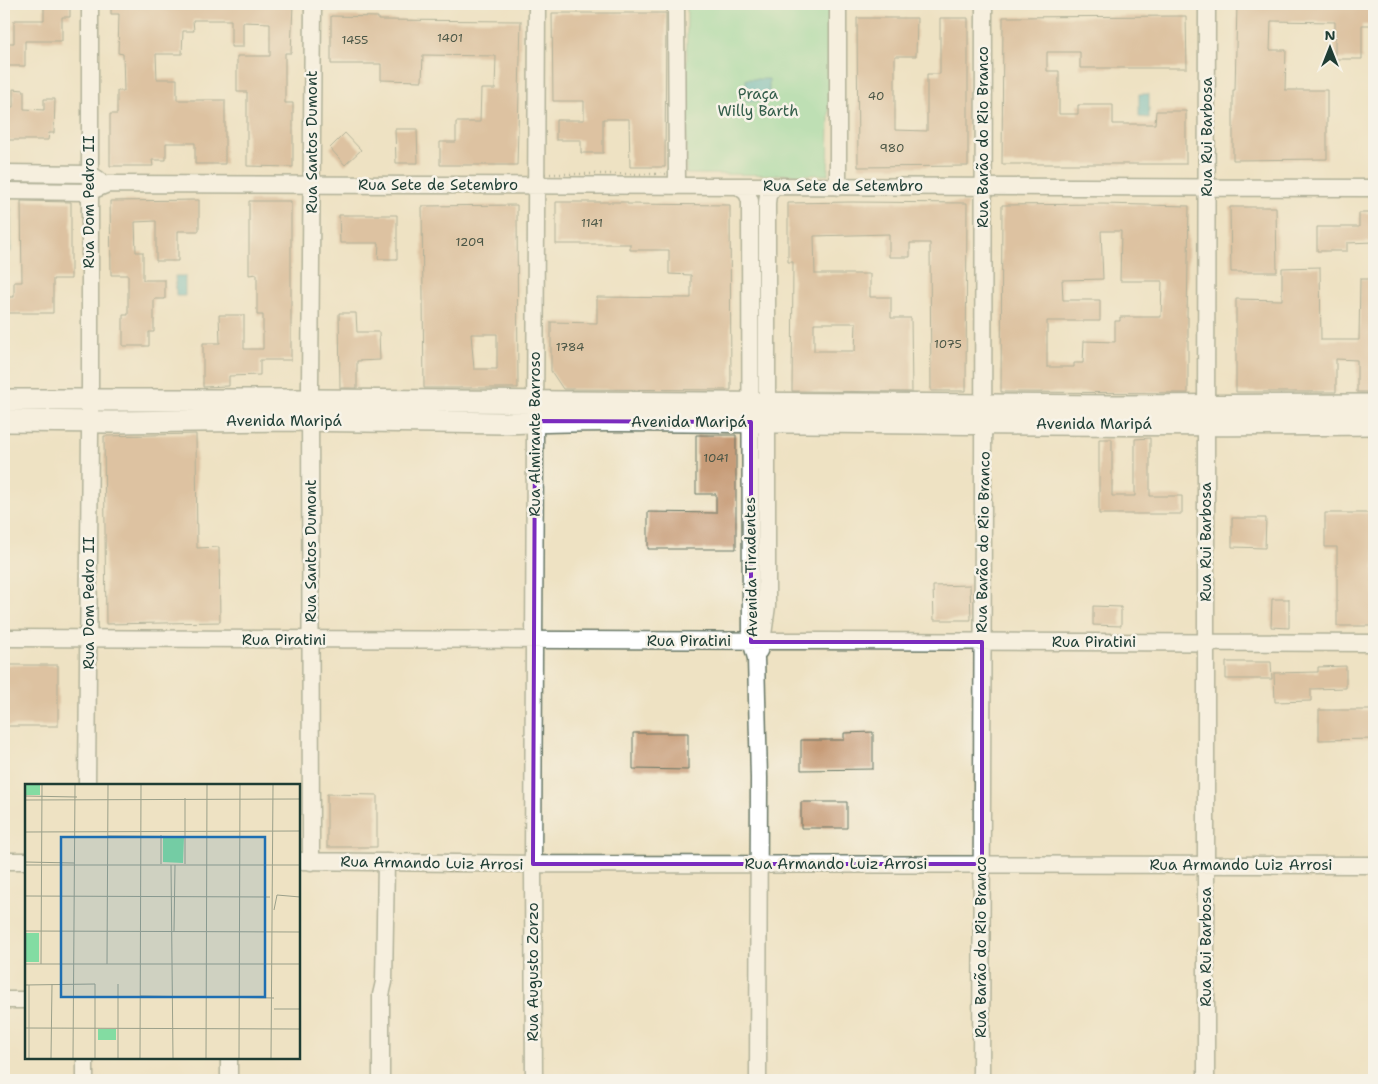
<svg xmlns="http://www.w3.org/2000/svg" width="1378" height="1084" font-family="'Shantell Sans',sans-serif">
<rect width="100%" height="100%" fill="#f7f3e8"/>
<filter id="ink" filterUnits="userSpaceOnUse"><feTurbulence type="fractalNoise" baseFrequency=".02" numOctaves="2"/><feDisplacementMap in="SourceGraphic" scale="10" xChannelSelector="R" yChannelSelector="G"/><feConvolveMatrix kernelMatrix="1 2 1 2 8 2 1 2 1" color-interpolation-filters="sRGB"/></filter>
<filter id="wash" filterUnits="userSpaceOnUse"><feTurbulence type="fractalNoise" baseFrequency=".0096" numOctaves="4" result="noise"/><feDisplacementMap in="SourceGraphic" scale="20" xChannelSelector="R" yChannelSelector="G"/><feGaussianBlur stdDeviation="1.12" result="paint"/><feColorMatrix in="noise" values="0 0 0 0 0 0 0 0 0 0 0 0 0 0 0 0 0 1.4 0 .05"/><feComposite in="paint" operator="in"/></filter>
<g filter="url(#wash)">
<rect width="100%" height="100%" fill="#eee2c3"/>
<path fill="#83dca2" stroke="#518c6b" d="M687,4H831L828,175L686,174Z"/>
<path fill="#47b5c2" stroke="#33797b" d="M746,79H769V101H746Z
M1139,94H1149V118L1139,117Z
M4,208H11V252H4Z
M175,276H185V296H176Z"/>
<g id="blocks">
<path fill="#c79c78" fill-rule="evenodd" d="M44,4H70V17H62V41H25V66H4V43H14V20H44Z
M111,4H293L291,53H285V103H293V167L247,166V92H237V56H270V23L243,22V47H231V20H193L194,31H183L182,54H156L157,79H177V100H225V164H195V143H166V160H152L153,166H110V114H117V91H124L123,54L118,53L119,14H111Z
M1237,4H1374V25H1362V59H1335V22L1271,21L1270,50H1286L1285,90H1327V159L1233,160V90H1235Z
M552,13H666L665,167H630L629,119H603V153H581V140H556V120H584V101H553Z
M331,16L378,17V20L521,21L517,165H440V142H456V122H480L481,89H495L496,56L423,55L422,81L381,80V64H331Z
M1186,16L1187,68H1080V52H1047V71H1059V114H1078V105H1113V124H1155L1156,111H1186V164H1002L1003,17Z
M857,18H917L916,56H895V130L927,131V74H940V18H968V166L858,167Z
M13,89L24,90V109L44,110V99H55L54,133H49L48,140H6V135H4V107H13Z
M395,129H417L418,163H396Z
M345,133L361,150L345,165L330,148Z
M199,200V231H178V261H156V221L135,222L136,252H143V280H165V299H154V332H149V346H123V315H128V275H111L110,201Z
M21,201L71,202V279H53V313H4V297H14V282H22Z
M249,201H291V360H260V375L229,376V386L203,387V343H220L219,315H244V349H263V315H257V274L249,275Z
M556,202H627V204L730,205L731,390L563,389L551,371V322L597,323V297L691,298V275L669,274V250H630V244H556Z
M852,202L967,203L966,391H931L930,243H910V257H889V234L814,236L815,274H870V297H891V318H911L912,392L792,391L793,262H788V203ZM814,323H856L855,351H814Z
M1102,204L1189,206L1187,317H1188V393L1001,392L1002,205ZM1101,231H1121L1120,281H1162L1161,317H1120V321H1115V342L1084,341L1083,363H1074V367H1047V321H1100V300H1063L1062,280L1103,279Z
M517,205L518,388H424L422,206ZM471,334H497V369H474Z
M1230,207H1276L1277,272H1231Z
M1359,213H1374V242L1347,243V251H1317V227H1359Z
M339,215H397V259H378L379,243H340Z
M1320,267L1321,340H1359L1360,279H1374V392H1357V360L1336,359V392H1236V299L1282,300V268Z
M339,313H356L357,332H379L380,360L357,361V388H340Z
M196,434L197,548L219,547L220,622L106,624L104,436Z
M696,435H736V549H648V512L716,513V494H696Z
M1150,438V496H1182V514H1099V439H1112V496H1135V439Z
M1325,513H1374V626H1337V547H1325Z
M1232,518H1266L1265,548L1232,547Z
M970,585L971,620H934L933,586Z
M1272,599H1289V628L1271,627Z
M1093,606L1121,607V626L1093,625Z
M1226,662H1271L1272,679H1226Z
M4,665H58V726H4Z
M1346,666V688L1311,689V701L1275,702L1274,673L1318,672V667Z
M1319,710H1374V739L1319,740Z
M873,732V769L801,770V740H844V733Z
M633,733H688V770L633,769Z
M327,794L377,795V847H327Z
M801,802H847V828H801Z"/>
</g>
</g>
<g filter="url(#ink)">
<use href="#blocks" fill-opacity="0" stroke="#677766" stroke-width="1"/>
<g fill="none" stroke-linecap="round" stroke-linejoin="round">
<g stroke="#677766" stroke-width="19">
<path id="minor" d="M676,4L677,186
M838,4V187
M4,173L89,174L98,179
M738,186L747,193L750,201L751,641L756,658L759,778L758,1080
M4,191L89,192L108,184L1374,188
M4,638L1374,643
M759,651L762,642L767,606V203L768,195L775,186
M87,785L90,433V4
M4,861H26
M299,861L533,864L1374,865
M311,862L310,385L313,4
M4,1000H26
M85,1080V1058
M229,1080V1058
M381,1080V995L384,982L386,862
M534,1080L533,864L537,4
M981,1080C982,721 984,363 984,4
M1206,1080V424L1207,4"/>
</g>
<g stroke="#677766" stroke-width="24">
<path id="major" d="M4,400H310L1116,406L1374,405
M4,421L112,422L292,420L506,423C606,418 707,422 807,422C996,424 1185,426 1374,424"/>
</g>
<path stroke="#677766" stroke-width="2.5" stroke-dasharray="1 4" stroke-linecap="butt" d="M544,4H670V174H543Z"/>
<use href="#minor" stroke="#fff" stroke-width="16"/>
<use href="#major" stroke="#fff" stroke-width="21"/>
</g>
</g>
<path d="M0 0H1378V1084H0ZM535,421L751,422V642H982V864H533Z" fill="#eee2c3" fill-opacity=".55" fill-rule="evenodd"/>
<path fill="none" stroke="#7b2cbf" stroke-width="4" stroke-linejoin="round" d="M535,421L751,422V642H982V864H533Z"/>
<g text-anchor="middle" stroke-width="5" stroke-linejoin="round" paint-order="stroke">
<g font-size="12" fill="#495545">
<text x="450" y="42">1401</text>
<text x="355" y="44">1455</text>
<text x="876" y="100">40</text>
<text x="892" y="152">980</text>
<text x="592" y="227">1141</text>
<text x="470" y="246">1209</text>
<text x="948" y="348">1075</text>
<text x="570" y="351">1784</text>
<text x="716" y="462">1041</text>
</g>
<g font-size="15" fill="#335d4a" stroke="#f7f3e8">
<text x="758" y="99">Praça<tspan x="758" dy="17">Willy Barth</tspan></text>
</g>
<g font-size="15" fill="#1f3d34" stroke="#f7f3e8">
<text transform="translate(983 137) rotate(-90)" y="5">Rua Barão do Rio Branco</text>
<text transform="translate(1207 137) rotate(-90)" y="5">Rua Rui Barbosa</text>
<text transform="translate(312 142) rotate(-90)" y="5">Rua Santos Dumont</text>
<text x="438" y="190">Rua Sete de Setembro</text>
<text x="843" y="191">Rua Sete de Setembro</text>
<text transform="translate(89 202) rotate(-90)" y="5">Rua Dom Pedro II</text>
<text x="284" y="426">Avenida Maripá</text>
<text x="689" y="427">Avenida Maripá</text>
<text x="1094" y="429">Avenida Maripá</text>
<text transform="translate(535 434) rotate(-90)" y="5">Rua Almirante Barroso</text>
<text transform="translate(983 542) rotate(-89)" y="5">Rua Barão do Rio Branco</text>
<text transform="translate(1206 542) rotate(-90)" y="5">Rua Rui Barbosa</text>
<text transform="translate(311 551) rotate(-90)" y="5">Rua Santos Dumont</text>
<text transform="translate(751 567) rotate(-91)" y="5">Avenida Tiradentes</text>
<text transform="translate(89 603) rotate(-90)" y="5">Rua Dom Pedro II</text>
<text x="284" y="645">Rua Piratini</text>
<text x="689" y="646">Rua Piratini</text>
<text x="1094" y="647">Rua Piratini</text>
<text transform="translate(432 863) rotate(1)" y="5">Rua Armando Luiz Arrosi</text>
<text x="836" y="869">Rua Armando Luiz Arrosi</text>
<text x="1241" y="870">Rua Armando Luiz Arrosi</text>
<text transform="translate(981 947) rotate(-90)" y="5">Rua Barão do Rio Branco</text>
<text transform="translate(1206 947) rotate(-90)" y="5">Rua Rui Barbosa</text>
<text transform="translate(533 972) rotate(-90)" y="5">Rua Augusto Zorzo</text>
</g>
</g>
<g transform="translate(25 784)">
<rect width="275" height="275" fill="#eee2c3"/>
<path d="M0,1H15V11H0ZM138,53H159L158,79L138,78ZM0,149H14V178H0ZM73,245H91V256H73Z" fill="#83dca2"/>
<path fill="none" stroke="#9ba08a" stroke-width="1" d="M0,12L52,13M160,14V80M0,16L275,15M0,48L275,47M136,51V80M83,52L214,53M0,78L49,79M0,81H275M146,81L148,274M252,111L275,113M0,112L245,113M249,126L252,111M0,147L275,148M149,147L150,81M0,180H275M16,180L17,1M82,180L83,1M0,201L70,200V274M115,212L249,214M249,225H275M0,244L275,245M4,274V201M26,274L27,200M48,274L50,1M93,274V200M115,274L116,1M181,274L182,1M214,274L215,1M246,274L248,1"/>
<path fill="#1f6fb2" fill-opacity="0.15" stroke="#1f6fb2" stroke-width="2.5" d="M36,53H240V213H36Z"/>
<rect width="275" height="275" fill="none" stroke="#1f3d34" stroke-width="2.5"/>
</g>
<rect width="1378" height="1084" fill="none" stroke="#f7f3e8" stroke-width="20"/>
<g transform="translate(1330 48)" stroke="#f7f3e8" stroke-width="4" paint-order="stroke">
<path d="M0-4L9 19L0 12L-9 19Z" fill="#1f3d34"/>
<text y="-8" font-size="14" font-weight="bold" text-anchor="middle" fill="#1f3d34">N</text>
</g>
</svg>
